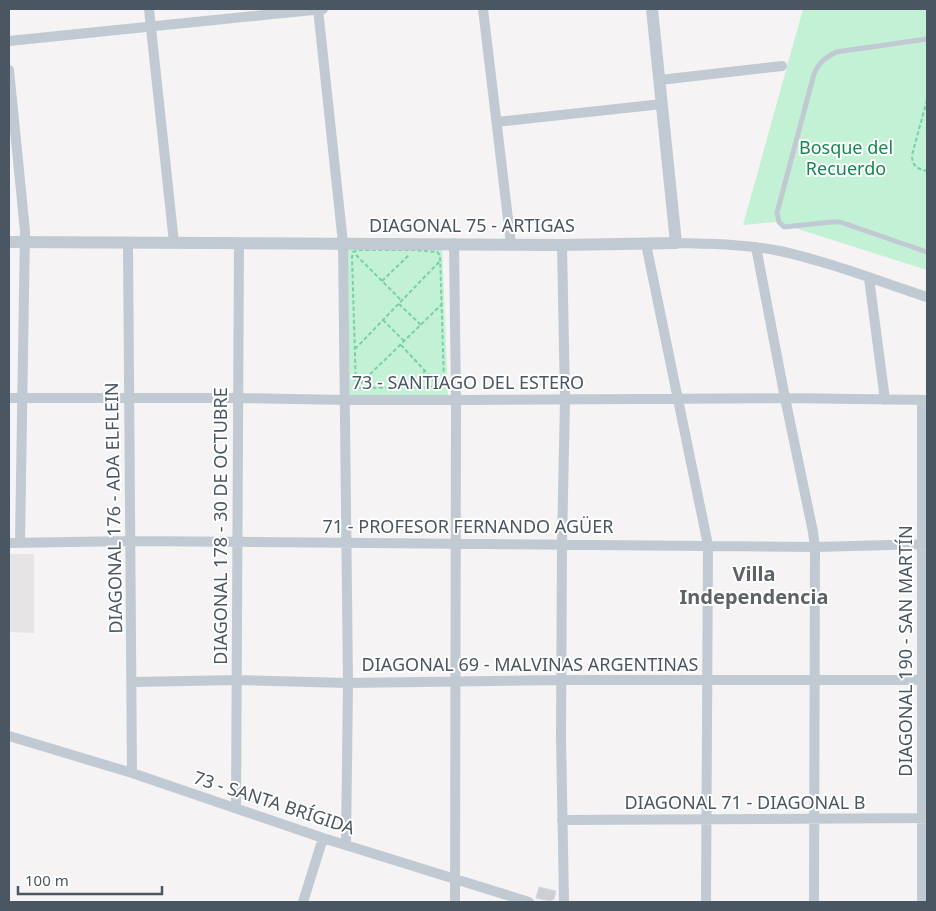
<svg xmlns="http://www.w3.org/2000/svg" width="936" height="911" font-family="'Noto Sans',sans-serif">
<rect width="100%" height="100%" fill="#f5f3f3"/>
<path fill="#e6e4e5" d="M9,554H34V633L9,632Z"/>
<path fill="#c3f1d5" d="M803,9H927V270L776,222L743,225Z
M442,245L448,397H350L347,246Z"/>
<path fill="#cdcfd5" stroke="#d7d9de" d="M539,887L556,891L554,899L550,901L536,898Z"/>
<g fill="none" stroke-linecap="round" stroke-linejoin="round">
<path stroke="#7ad0a6" stroke-width="2" stroke-dasharray="4 2.5" stroke-linecap="butt" d="M927,100L912,155C912,166 917,169 927,171
M359,250H414L437,252L440,255L444,382L440,387L356,388L352,257L353,252Z
M356,255L402,301
M382,281L409,255
M399,304L421,325
M383,320L404,341
M401,345L439,386
M355,349L440,261
M409,386L425,371
M356,388L442,304"/>
<path stroke="#c1cad2" stroke-width="5" d="M927,39L836,52C825,58 819,62 814,74L777,213L779,222L784,227L831,222H840L927,252"/>
<path stroke="#c1cad2" stroke-width="10" d="M149,9L174,243
M318,9L343,243L348,683L346,844
M483,9L511,244
M9,41L323,9
M9,70L25,231L20,542
M660,80L782,66
M497,122L662,104
M454,243L456,400L455,902
M676,243C711,244 746,244 780,251C830,262 878,281 927,297
M128,244L132,773
M646,244L708,545L706,902
M562,245L565,399L562,544L561,737L564,902
M756,247L785,398L813,532L815,547L814,902
M869,278L885,400
M9,398H237L346,400H456L785,398L927,400
M922,400V902
M9,543L130,541L815,547L927,544
M132,682L238,680L348,683L562,680H927
M9,736L132,773L323,838L529,902
M236,808L239,243
M562,820L927,818
M303,902L323,838"/>
<path stroke="#c1cad2" stroke-width="12" d="M9,242L562,245L676,243L652,9"/>
</g>
<g text-anchor="middle" stroke-width="4" stroke-linejoin="round" paint-order="stroke">
<g font-size="18" fill="#17864f" stroke="#fff">
<text x="846" y="154">Bosque del<tspan x="846" dy="21">Recuerdo</tspan></text>
</g>
<g font-size="18" fill="#4a5661" stroke="#fff">
<text x="472" y="232">DIAGONAL 75 - ARTIGAS</text>
<text x="468" y="389">73 - SANTIAGO DEL ESTERO</text>
<text transform="translate(114 508) rotate(-91)" y="6">DIAGONAL 176 - ADA ELFLEIN</text>
<text transform="translate(221 526) rotate(-90)" y="6">DIAGONAL 178 - 30 DE OCTUBRE</text>
<text x="468" y="533">71 - PROFESOR FERNANDO AGÜER</text>
<text transform="translate(906 651) rotate(-90)" y="6">DIAGONAL 190 - SAN MARTÍN</text>
<text x="530" y="671">DIAGONAL 69 - MALVINAS ARGENTINAS</text>
<text transform="translate(274 803) rotate(18)" y="6">73 - SANTA BRÍGIDA</text>
<text x="745" y="809">DIAGONAL 71 - DIAGONAL B</text>
</g>
<g font-size="20" font-weight="bold" fill="#5f6368" stroke="#fff">
<text x="754" y="581">Villa<tspan x="754" dy="23">Independencia</tspan></text>
</g>
</g>
<rect width="936" height="911" fill="none" stroke="#4a5661" stroke-width="20"/>
<path d="M18 886v8h144v-8" fill="none" stroke="#4a5661" stroke-width="2.5"/>
<text x="25" y="886" font-size="15" fill="#4a5661" stroke="#ffffff" stroke-width="4" paint-order="stroke">100 m</text>
</svg>
